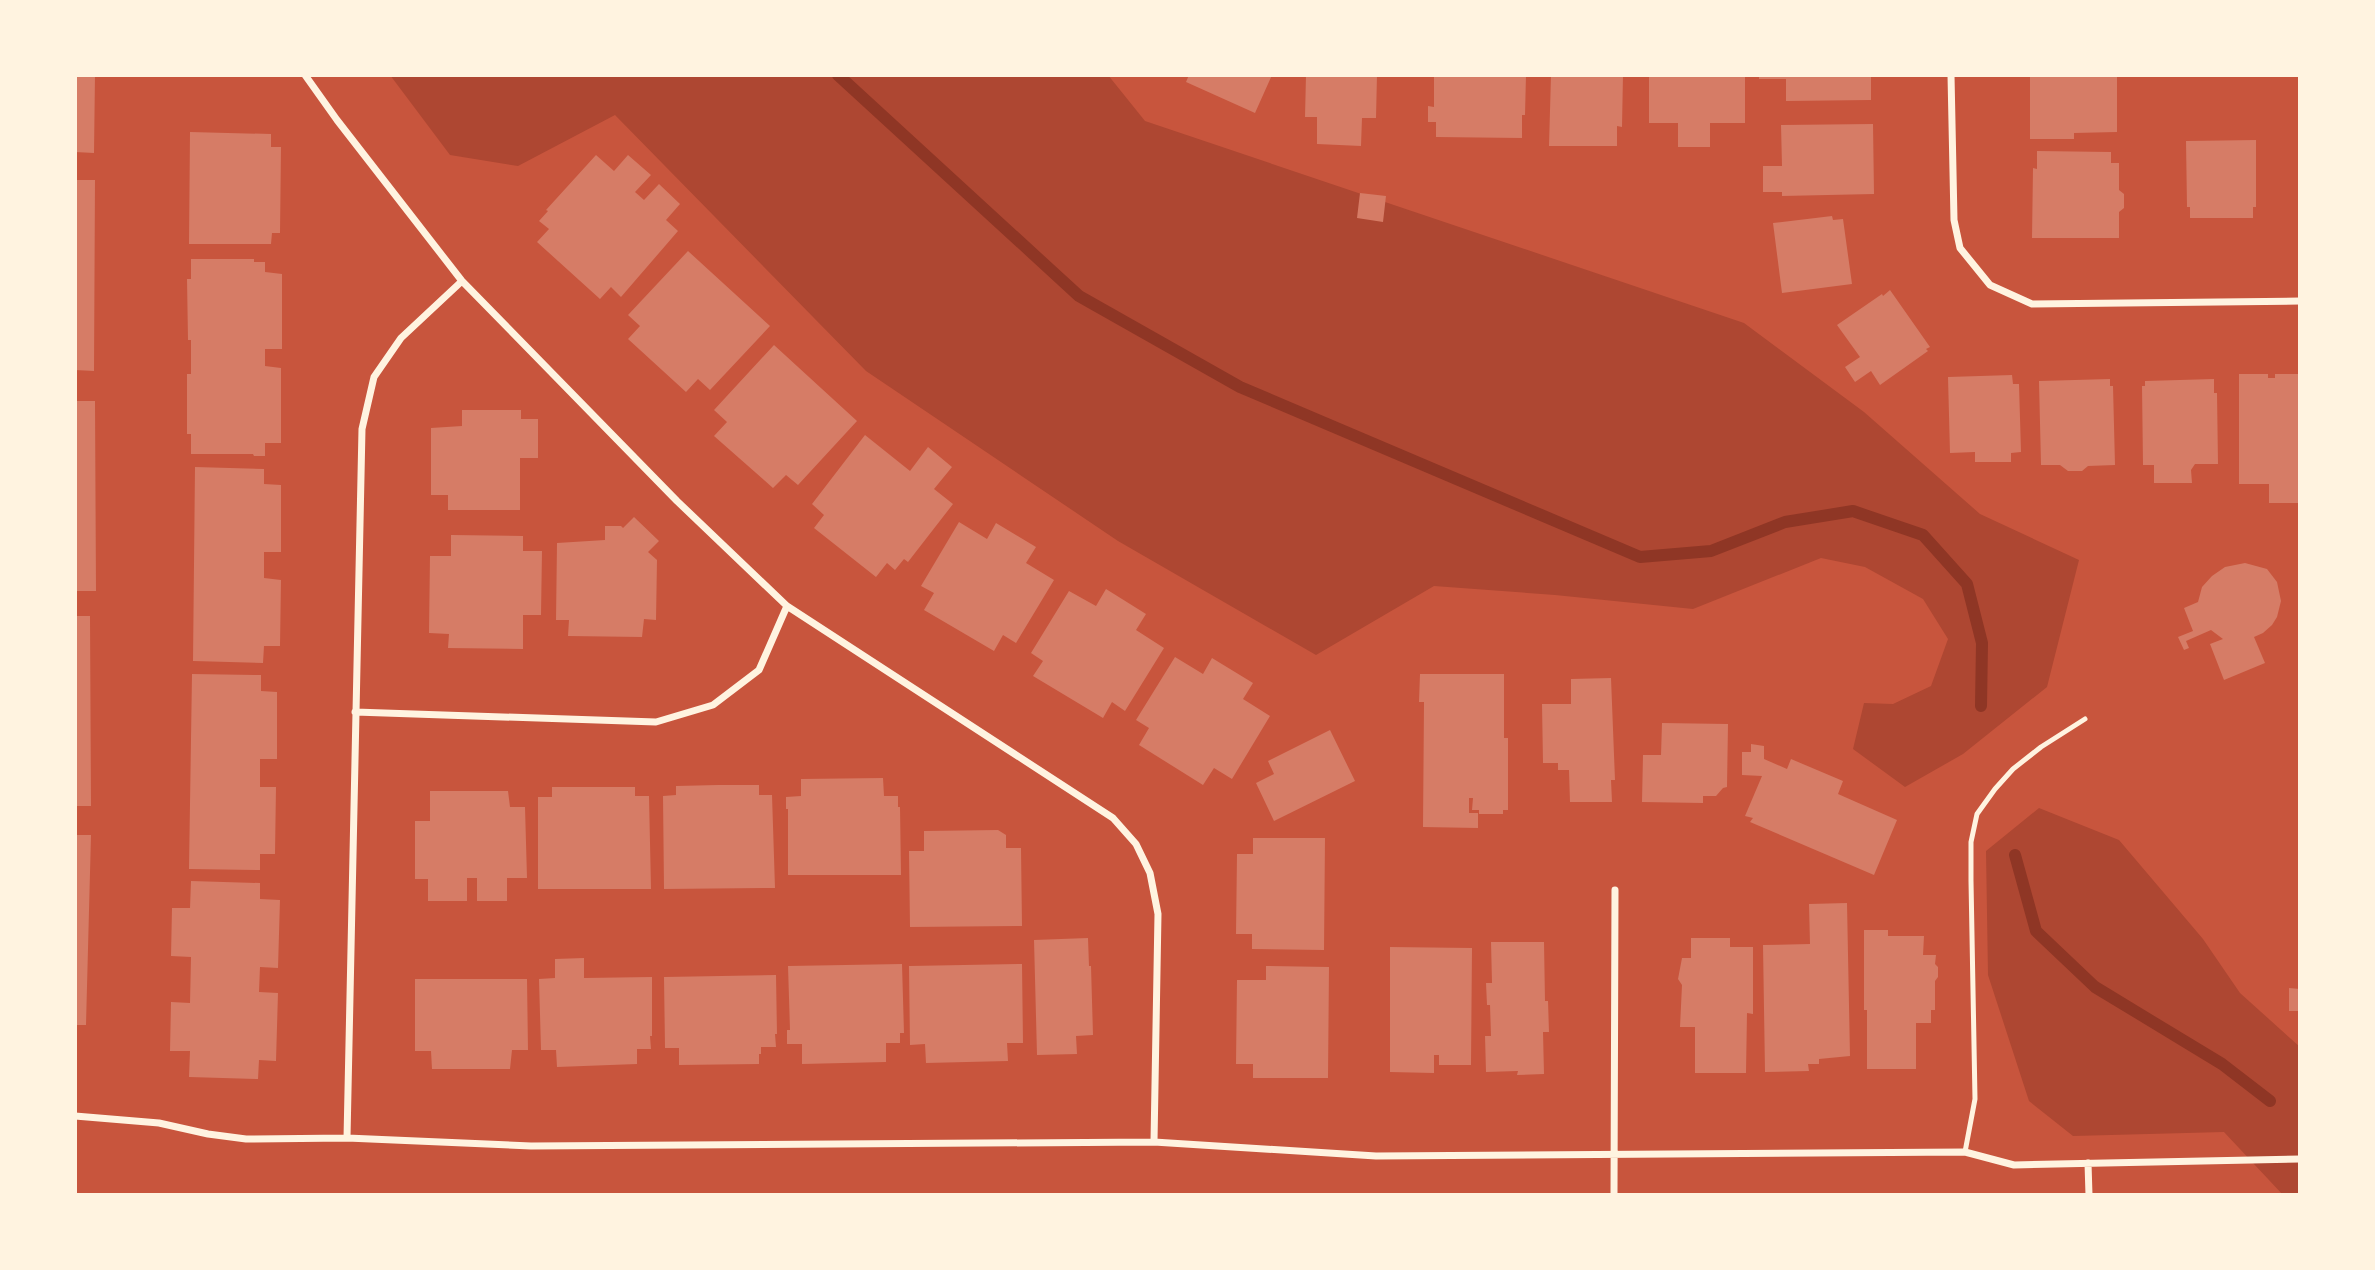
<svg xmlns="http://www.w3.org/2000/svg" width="2375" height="1270" font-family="'Nunito Sans',sans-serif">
<rect width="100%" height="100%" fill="#c8553d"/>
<path fill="#ae4732" d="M390,75H1108L1145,121L1744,323L1864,412L1980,514L2079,560L2047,687L1963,754L1905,787L1853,749L1864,703L1893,704L1931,686L1948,639L1923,599L1865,567L1821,558L1693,609L1555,595L1434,586L1316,655L1118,541L866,371L615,115L518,166L450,155Z
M2039,808L2119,840L2203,939L2240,993L2300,1047V1195H2283L2224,1132L2073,1136L2029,1101L1988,975L1986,851Z"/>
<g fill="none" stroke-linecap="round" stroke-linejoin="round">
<path stroke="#8f3625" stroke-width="12" d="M838,75L1079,296L1240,387L1640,557L1711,551L1785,522L1853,511L1923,535L1967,584L1982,643L1981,706
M2015,855L2036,931L2095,987L2222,1064L2270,1101"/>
</g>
<path fill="#d67c66" d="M75,75H95L94,153L75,152Z
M1189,75H1272L1255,113L1186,82Z
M1306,75H1377L1376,118H1362L1361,146L1317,144V117H1305Z
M1434,75H1526L1525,115H1522V138L1436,137V122H1428V106L1434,107Z
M1551,75H1623L1622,127L1617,126V146H1549Z
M1649,75H1745V123H1710V147H1678V123H1649Z
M1759,75H1871V100L1786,101V79H1759Z
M2030,75H2117V132L2074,133V139H2030Z
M1873,124L1874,194L1782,196V192H1763V166H1782L1781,125Z
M190,132L271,134V147H281L280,233H272L271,244H189Z
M2256,140V207H2253V218H2190V207H2187L2186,141Z
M2037,151L2111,152V163H2119V190L2124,194V208L2119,212V238H2032L2033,168L2037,169Z
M596,155L614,171L628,155L651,175L635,192L644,200L659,184L680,204L666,220L678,231L621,297L611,287L600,299L537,242L549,229L539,221L548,211L546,210Z
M75,180H95L94,371L75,370Z
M1360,193L1386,196L1383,222L1357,218Z
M1832,216L1833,220L1843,219L1852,284L1782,293L1773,223Z
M688,251L770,326L710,390L698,379L686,392L628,339L640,326L628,315Z
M191,259H254V262H265V272L282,274V349H265V366L281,368V443H265V456H254L253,454H191V434H187V374H191V340H188L187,279H191Z
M1890,290L1930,347L1926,349L1928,351L1880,385L1871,371L1855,382L1845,367L1860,357L1837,325L1882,294L1883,296Z
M774,345L857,421L798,485L786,475L773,488L714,436L727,422L714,410Z
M2239,374H2268V378H2275V374H2300V503H2269V484H2239Z
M2012,375L2013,384H2019L2021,452L2011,453V462H1975V452L1950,453L1948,377Z
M2110,379V386H2113L2115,465L2088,466L2082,471H2068L2060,465H2041L2039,381Z
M2214,379V393H2217L2218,464H2195L2191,470L2192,483H2154V465H2143L2142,386H2145V381Z
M75,401H95L96,591H75Z
M462,410H521V419H538V458H520V510H448V495H431V428L462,426Z
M865,435L910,471L928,447L952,467L934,489L953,504L908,562L904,559L895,570L887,563L876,577L814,528L824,515L812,504Z
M195,467L264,469V484L281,485V552H264V578L281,580L280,646H264L263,663L193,661Z
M634,517L659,541L648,552L657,560L656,620L644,619L642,637L568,636L569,620H556L557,543L605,540V526H621L623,528Z
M959,522L987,539L996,523L1036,547L1026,563L1054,580L1016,643L1003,635L994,651L924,610L934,593L921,586Z
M451,535L523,536V551H542L541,615H523V649L448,648L449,634L429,633L430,556H451Z
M2245,563L2267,569L2277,582L2281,601L2277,617L2272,625L2263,633L2254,637L2265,663L2224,680L2210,644L2223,639L2211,630L2186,641L2189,648L2184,650L2178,637L2193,631L2184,608L2198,602L2202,587L2212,576L2225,567Z
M1106,589L1146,614L1136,630L1164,648L1125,711L1112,702L1103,718L1033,676L1043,661L1031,653L1069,591L1096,606Z
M75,616H90L91,806H75Z
M1175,657L1203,674L1212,658L1253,683L1243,699L1270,716L1232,779L1214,768L1203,785L1139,745L1149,728L1136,720Z
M192,674L261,675V691L277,692V759H260V787H276L275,854H260V870L189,869Z
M1420,674H1504V738H1508V810H1503V814H1479V810H1472L1473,798H1469V813H1478V828L1423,827L1424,702H1419Z
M1611,678L1615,780H1611L1612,802H1570L1569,770H1558V763H1543L1542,704H1571V679Z
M1662,723L1728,724L1727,787L1723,788L1716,796H1703V803L1642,802L1643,755H1661Z
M1330,730L1355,781L1274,821L1256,783L1274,774L1268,761Z
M1751,744L1764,746V759L1787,769L1791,759L1843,781L1838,794L1897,820L1874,875L1750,822L1753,818L1745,816L1762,776L1742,775V752H1751Z
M883,778L884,796H898V807H900L901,875H788V809H786V797L801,796V779Z
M718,785H759V795H772L775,888L664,889L663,796L676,795V786Z
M552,787H635V796H649L651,889H538V797H552Z
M430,791H508L510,807H525L527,878H507V901H477V878H467V901H428V879H415V821H430Z
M998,830L1006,835V848H1021L1022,926L910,927L909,851H924V831Z
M75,835H91L86,1025H75Z
M1253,838H1325L1324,950L1252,949V934H1236L1237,854H1253Z
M191,881L260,883V899L280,900L278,968L260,967L259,992L278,993L276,1061L259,1060L258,1079L189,1077L190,1051H170L171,1002L190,1003L191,957L171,956L172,908H190Z
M1847,903L1850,1056L1819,1059V1064H1808L1809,1071L1765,1072L1763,945L1810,944L1809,904Z
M1864,930H1888V936H1924L1923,955H1936L1935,964L1938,967V977L1935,981V1010H1931V1023H1916V1069H1867V1010H1864Z
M1088,938L1089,966H1091L1093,1035L1076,1036L1077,1054L1037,1055L1034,940Z
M1691,938H1730V947H1753V1014L1747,1013L1746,1073H1695V1027H1680L1682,985L1678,979L1682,958H1691Z
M1491,942H1544L1545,1001H1548L1549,1032H1543L1544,1074L1517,1075L1518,1071L1486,1072L1485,1036H1491L1490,1005H1487L1486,983H1492Z
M1390,947L1472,948L1471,1065H1439V1055H1434V1073L1390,1072Z
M584,958V978L652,977V1036H650L651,1049H637V1064L557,1067L556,1050H541L539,979L555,978V959Z
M902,964L904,1033H900V1043H886V1062L802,1064V1044H787V1030H790L788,966Z
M1022,964L1023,1043H1007L1008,1061L926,1063L925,1044L910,1045L909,966Z
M1266,966L1329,967L1328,1078H1253V1064H1236L1237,980H1266Z
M776,975L777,1034H775L776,1047H761V1054H759V1064L679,1065V1048H665L664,977Z
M415,979H527L528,1050H512L510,1069H432L431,1051H415Z
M2289,988L2300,989V1011H2289Z"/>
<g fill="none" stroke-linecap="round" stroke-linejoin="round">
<path stroke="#fff3e0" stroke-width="5" d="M1965,1152L1975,1099L1971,881V842L1977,814L1995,789L2013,769L2041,747L2085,719"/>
<path stroke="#fff3e0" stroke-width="7" d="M305,75L337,120L462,281L677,501L787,606L1113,818L1136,844L1150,873L1158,914L1154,1142
M1951,75L1954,220L1960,248L1990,285L2032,304L2300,301
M355,712L656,722L713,705L759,670L787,606
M75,1116L159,1123L208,1134L246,1139L347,1138L531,1146L1154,1142L1376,1156L1965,1152L2014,1165L2300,1159
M347,1138L362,429L374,377L401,338L462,281
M2088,1163L2089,1195
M1614,1195L1615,890"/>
</g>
<rect width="2375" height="1270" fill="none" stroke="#fff3e0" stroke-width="154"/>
</svg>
